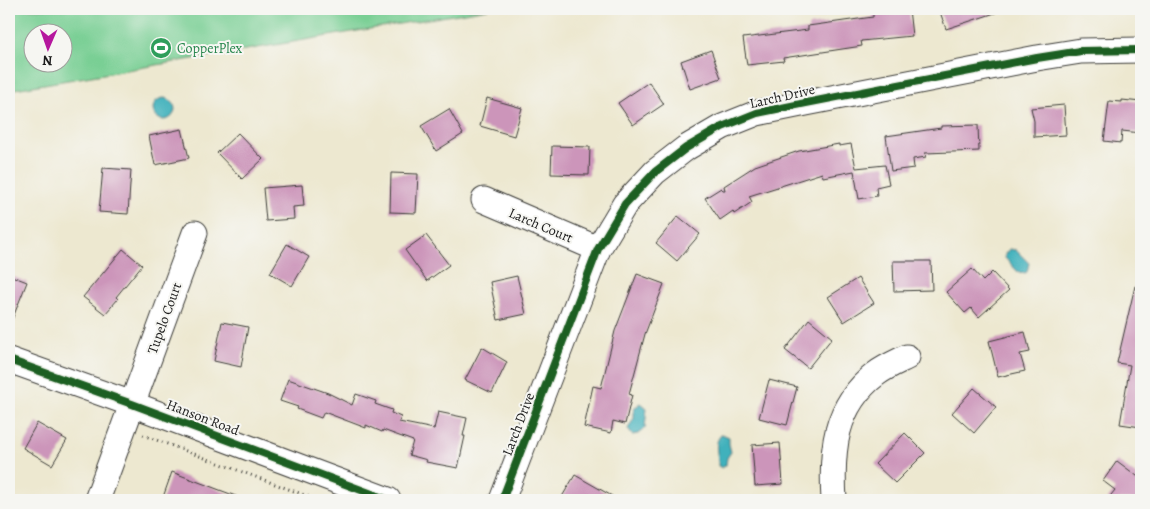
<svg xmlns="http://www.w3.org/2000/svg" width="1150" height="509" font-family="Alegreya,serif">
<rect width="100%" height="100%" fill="#f6f6f2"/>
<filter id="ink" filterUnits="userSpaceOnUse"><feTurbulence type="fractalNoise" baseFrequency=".02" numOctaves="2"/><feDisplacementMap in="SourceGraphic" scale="10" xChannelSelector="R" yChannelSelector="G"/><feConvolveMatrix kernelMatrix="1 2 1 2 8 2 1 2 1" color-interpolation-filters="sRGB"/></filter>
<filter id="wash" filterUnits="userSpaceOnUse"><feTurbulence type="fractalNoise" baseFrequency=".0096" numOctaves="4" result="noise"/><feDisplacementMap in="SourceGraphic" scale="20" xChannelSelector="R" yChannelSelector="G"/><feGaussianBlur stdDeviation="1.12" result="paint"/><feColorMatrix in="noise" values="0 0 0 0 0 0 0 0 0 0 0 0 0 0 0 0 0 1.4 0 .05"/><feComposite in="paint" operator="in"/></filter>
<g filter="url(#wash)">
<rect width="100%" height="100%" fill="#ede8d0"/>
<path fill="#79cf94" stroke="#4a7658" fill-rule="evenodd" d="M9,9H488L9,90ZM32,32H62V62H32Z"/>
<path fill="#41b1bc" stroke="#2e666c" d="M153 109a11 11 0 1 1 22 0a11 11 0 1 1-22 0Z
M1009,249L1016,250L1029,263L1027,272L1025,273L1018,272L1005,258V254Z
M641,403L647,408L645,428L638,434L632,435L628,429L634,418V408Z
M722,434L729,437V444L731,452L727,458L726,465L722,468L718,466C719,455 712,443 722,434Z"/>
<g id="blocks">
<path fill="#cc95ba" d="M909,9L912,36L861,41L862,46L783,58L784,61L747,65L743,38L808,30V26L873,17V12Z
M939,9H997L998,12L946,29Z
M711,50L721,78L690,89L681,61Z
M649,82L664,104L633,125L618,103Z
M487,98L522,108L514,136L480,126Z
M1122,100L1141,102V133L1122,131L1121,143L1104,141L1109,101L1122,102Z
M1064,105L1066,135L1034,137V121L1031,108Z
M449,109L463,134L436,151L421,126Z
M978,125L979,151L925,153L926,157L913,159L914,168L891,171L886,136L941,128V126Z
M182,129L189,158L155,165L149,136Z
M238,133L263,159L242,179L217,153Z
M839,144V146L851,144L856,168L885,165L889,184L876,187L877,196L859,199L854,171L823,177L822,173L749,196L752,202L734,214L733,211L720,220L705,198L721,188L723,190H725L724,186L755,166L799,151Z
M552,146L590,147L589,175L551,174Z
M103,168L131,170L128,214L99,212Z
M391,173L418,174L416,213L390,212Z
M302,185L304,206L293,207L294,219L266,221L263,188Z
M678,216L700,234L677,261L656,243Z
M426,235L449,265L427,281L405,250Z
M287,244L309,257L292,286L270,273Z
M123,249L142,265L116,297L118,299L105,314L83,297Z
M893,261H931L932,290L894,291Z
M972,269L983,281L992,272L1009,290L979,317L971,308L965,313L946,292Z
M637,274L664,284L645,334L629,394L632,395L625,424L613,421L611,433L584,427L593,386L601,388L615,331Z
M9,275L27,282L10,325H9Z
M517,276L526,314L498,320L490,282Z
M858,278L874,303L844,322L828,297Z
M1135,286L1141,287V427L1120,424L1130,365L1117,363Z
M809,319L832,338L808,368L785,350Z
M222,322L248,327L241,367L214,361Z
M1025,332L1030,352L1020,354L1025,371L998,377L989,341Z
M482,347L507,362L492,393L465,380Z
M288,379L328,393L352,405L356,394L376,401L375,404L392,410L391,413L401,417L399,422L434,429L438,412L467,418L463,436H465L458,468L426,462L427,460L409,455L413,441L383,430L382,432L366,425V428L324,412L321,418L297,409L298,407L280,401Z
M769,380L797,387L787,425L759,418Z
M974,388L996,407L974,433L952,413Z
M37,423L67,440L52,465L23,448Z
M905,433L925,453L895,483L875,464Z
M780,443L783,484L755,486L752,445Z
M1117,461L1141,479V500H1107L1115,490L1103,481Z
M172,472L241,498L240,500H162Z
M575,475L619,500H560Z"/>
</g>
</g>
<g filter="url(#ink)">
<use href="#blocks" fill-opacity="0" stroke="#3b3b37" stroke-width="1"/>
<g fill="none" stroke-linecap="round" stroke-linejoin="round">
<g stroke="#3b3b37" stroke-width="27">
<path id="minor" d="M484,200L598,249
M9,360L132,404L388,500
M97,500L195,233
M502,500L598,249L625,204L655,172L686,148L722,127L757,113L806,103L1037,58L1081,51L1141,50
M834,500C831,451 834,406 876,374C885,367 897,362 907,357"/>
</g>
<path stroke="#3b3b37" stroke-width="3" stroke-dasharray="1 4" stroke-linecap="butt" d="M143,435L318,500"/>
<use href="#minor" stroke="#fff" stroke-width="25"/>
<g stroke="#f6f6f2" stroke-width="11">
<path id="cycleway" d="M9,360L132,404L388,500
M502,500L598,249L625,204L655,172L686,148L722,127L757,113L806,103L1037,58L1081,51L1141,50"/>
</g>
<use href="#cycleway" stroke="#1b5e20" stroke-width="8"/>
</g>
</g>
<defs>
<g id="stadium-disc" transform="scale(1.125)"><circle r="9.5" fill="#2e9e5b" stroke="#f6f6f2"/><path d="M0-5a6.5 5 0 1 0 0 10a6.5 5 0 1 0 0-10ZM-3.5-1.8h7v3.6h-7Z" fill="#fff"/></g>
</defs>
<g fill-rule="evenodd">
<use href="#stadium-disc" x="161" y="48"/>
</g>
<g text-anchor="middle" stroke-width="4" stroke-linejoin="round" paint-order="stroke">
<g font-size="14" fill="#27864d" stroke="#f6f6f2" text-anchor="start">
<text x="177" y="53">CopperPlex</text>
</g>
<g font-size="14" fill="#1c1c1c" stroke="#f6f6f2">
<text transform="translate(782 96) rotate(-13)" y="5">Larch Drive</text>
<text transform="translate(541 225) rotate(23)" y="5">Larch Court</text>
<text transform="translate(164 318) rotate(-70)" y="5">Tupelo Court</text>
<text transform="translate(203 417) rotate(21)" y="5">Hanson Road</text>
<text transform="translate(518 424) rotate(-69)" y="5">Larch Drive</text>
</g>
</g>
<rect width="1150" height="509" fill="none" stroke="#f6f6f2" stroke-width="30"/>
<g transform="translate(48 48) rotate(182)"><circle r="24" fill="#f6f6f2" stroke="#9f9f9c"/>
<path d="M0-4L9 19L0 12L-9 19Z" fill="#b5179e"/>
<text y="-8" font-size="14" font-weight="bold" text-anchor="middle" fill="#1c1c1c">N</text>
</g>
</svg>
